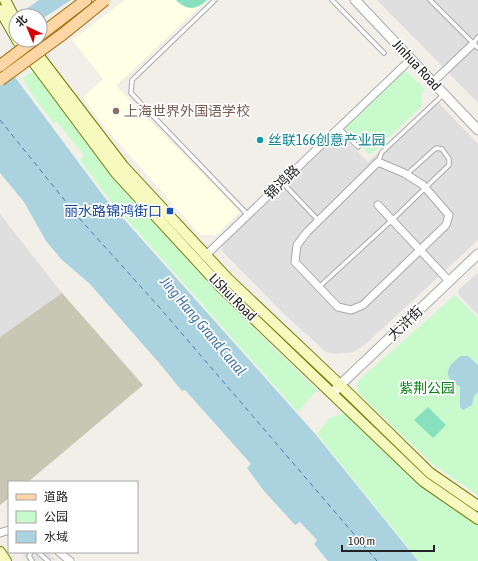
<svg xmlns="http://www.w3.org/2000/svg" width="478" height="561" font-family="'Asap Condensed','Noto Sans SC',sans-serif">
<rect width="100%" height="100%" fill="#f2efe9"/>
<path fill="#e0dfdf" d="M377,0H478V103L435,59Z
M435,99L478,144V240L367,343L354,352L335,354L326,352L285,315L222,251V246L338,133L368,162Z
M0,214L62,293L0,337Z
M478,273V315L459,295L458,290Z"/>
<path fill="#ffffe5" d="M125,0H207L116,86L240,212L216,235H200L102,124L83,97L103,79L72,40Z"/>
<path fill="#c7c7b4" d="M62,293L143,385L28,482H9V498L0,505V337Z"/>
<path fill="#c8facc" d="M33,71L112,178L217,292L317,390L298,412L107,197L80,160L84,155L57,122L54,123L31,93L23,78Z
M404,72H407L425,89L421,95L422,106L370,155L344,128Z
M455,295L478,318V495L434,465L359,394L357,387L358,381Z
M342,414H350L478,522V561H419L317,434L329,418Z"/>
<path fill="#88e0be" d="M176,0H207C197,10 187,11 176,0Z
M428,407L446,425L433,438L414,420Z"/>
<path fill="#e2e2e2" d="M24,552H47L57,560L27,561L23,554Z"/>
<path fill="#aad3df" d="M39,0H71L40,20V16H25L22,12Z
M0,57L105,198L317,436L418,561H328L314,544L317,540L300,522L295,525L264,491L247,468L251,464L185,390L182,391L160,364L90,284L61,259L46,241L24,202L0,173Z
M461,356H468L478,365V392L474,396L472,405L463,410L460,407V387C457,384 452,382 450,379C443,370 454,361 461,356Z"/>
<g fill="none" stroke-linecap="round" stroke-linejoin="round">
<path stroke="#4a7aab" stroke-width="1" stroke-dasharray="5 4" stroke-linecap="butt" d="M0,120L79,218L160,308L377,561"/>
<g stroke="#a9a9a9" stroke-width="5.5">
<path id="service" d="M215,0L132,80L131,93L248,215
M332,0L384,53
M430,0L478,48
M473,44L478,37
M339,128L358,147
M378,162L382,152L443,95
M282,182L318,220
M319,287L392,220L449,165V159L442,149L436,148L406,175
M31,552L29,556L32,561
M40,552L39,553L48,561"/>
</g>
<g stroke="#a9a9a9" stroke-width="9">
<path id="minor" d="M433,82L473,44
M378,162L404,173L423,185L449,215L446,225L363,305L351,310L338,307L295,262L297,245L307,232Z
M378,205L449,281
M205,256L411,59
M0,533L9,530
M59,552L70,561"/>
</g>
<g stroke="#a9a9a9" stroke-width="11">
<path id="tertiary" d="M355,0L478,130
M333,393L340,385L478,254"/>
</g>
<g stroke="#707d05" stroke-width="12">
<path id="secondary" d="M5,0L16,21
M0,10L16,38
M17,40L116,173L221,287L423,481L478,519
M32,47L123,166L228,279L340,385L430,473L478,506
M0,552L6,561"/>
</g>
<g stroke="#a06b00" stroke-width="13">
<path id="primary" d="M40,35L86,0"/>
</g>
<use href="#service" stroke="#fff" stroke-width="3.5"/>
<use href="#minor" stroke="#fff" stroke-width="7"/>
<use href="#tertiary" stroke="#fff" stroke-width="9"/>
<use href="#secondary" stroke="#f7fabf" stroke-width="10"/>
<use href="#primary" stroke="#fcd6a4" stroke-width="11"/>
<g stroke="#a06b00" stroke-width="13" stroke-linecap="butt">
<path id="primary-bridge" d="M0,66L34,40
M0,80L63,34L105,0"/>
</g>
<use href="#primary-bridge" stroke="#fcd6a4" stroke-width="11"/>
</g>
<circle fill="#8d6e63" stroke="#fff" stroke-width="1.5" cx="116" cy="111" r="4"/>
<circle fill="#0f9aa8" stroke="#fff" stroke-width="1.5" cx="260" cy="140" r="4"/>
<rect fill="#1a4fb4" stroke="#fff" stroke-width="1.5" x="166" y="207" width="8" height="8" rx="2"/>
<g text-anchor="middle" stroke-width="3.5" stroke-linejoin="round" paint-order="stroke">
<g font-size="14" fill="#222" stroke="#fff">
<text transform="translate(417 65) rotate(47)" y="5">Jinhua Road</text>
<text transform="translate(282 182) rotate(-44)" y="5">锦鸿路</text>
<text transform="translate(233 297) rotate(45)" y="5">LiShui Road</text>
<text transform="translate(405 323) rotate(-44)" y="5">大浒街</text>
</g>
<g font-size="14" fill="#785e54" stroke="#fff" text-anchor="start">
<text x="124" y="116">上海世界外国语学校</text>
</g>
<g font-size="14" fill="#0d838f" stroke="#fff" text-anchor="start">
<text x="268" y="145">丝联166创意产业园</text>
</g>
<g font-size="14" fill="#164399" stroke="#fff" text-anchor="end">
<text x="162" y="216">丽水路锦鸿街口</text>
</g>
<g font-size="14" fill="#0c8416" stroke="#fff">
<text x="427" y="393">紫荆公园</text>
</g>
<g font-size="15" font-style="italic" fill="#4a7aab" stroke="#fff">
<text transform="translate(203 326) rotate(50)" y="5">Jing Hang Grand Canal</text>
</g>
</g>
<rect x="8" y="481" width="130" height="72" fill="#ffffff" stroke="#a7a7a7"/>
<rect x="16" y="494" width="20" height="6" fill="#fcd6a4" stroke="#a7a7a7"/>
<text x="44" y="501" font-size="12" fill="#222222">道路</text>
<rect x="16" y="511" width="20" height="12" fill="#c8facc" stroke="#a7a7a7"/>
<text x="44" y="521" font-size="12" fill="#222222">公园</text>
<rect x="16" y="531" width="20" height="12" fill="#aad3df" stroke="#a7a7a7"/>
<text x="44" y="541" font-size="12" fill="#222222">水域</text>
<g transform="translate(28 28) rotate(316)"><circle r="19" fill="#ffffff" stroke="#a7a7a7"/>
<path d="M0-3L7 15L0 10L-7 15Z" fill="#d40000"/>
<text y="-6" font-size="11" font-weight="bold" text-anchor="middle" fill="#222222">北</text>
</g>
<path d="M342 545v6h92v-6" fill="none" stroke="#222222" stroke-width="2"/>
<text x="348" y="545" font-size="12" fill="#222222" stroke="#ffffff" stroke-width="3" paint-order="stroke">100 m</text>
</svg>
